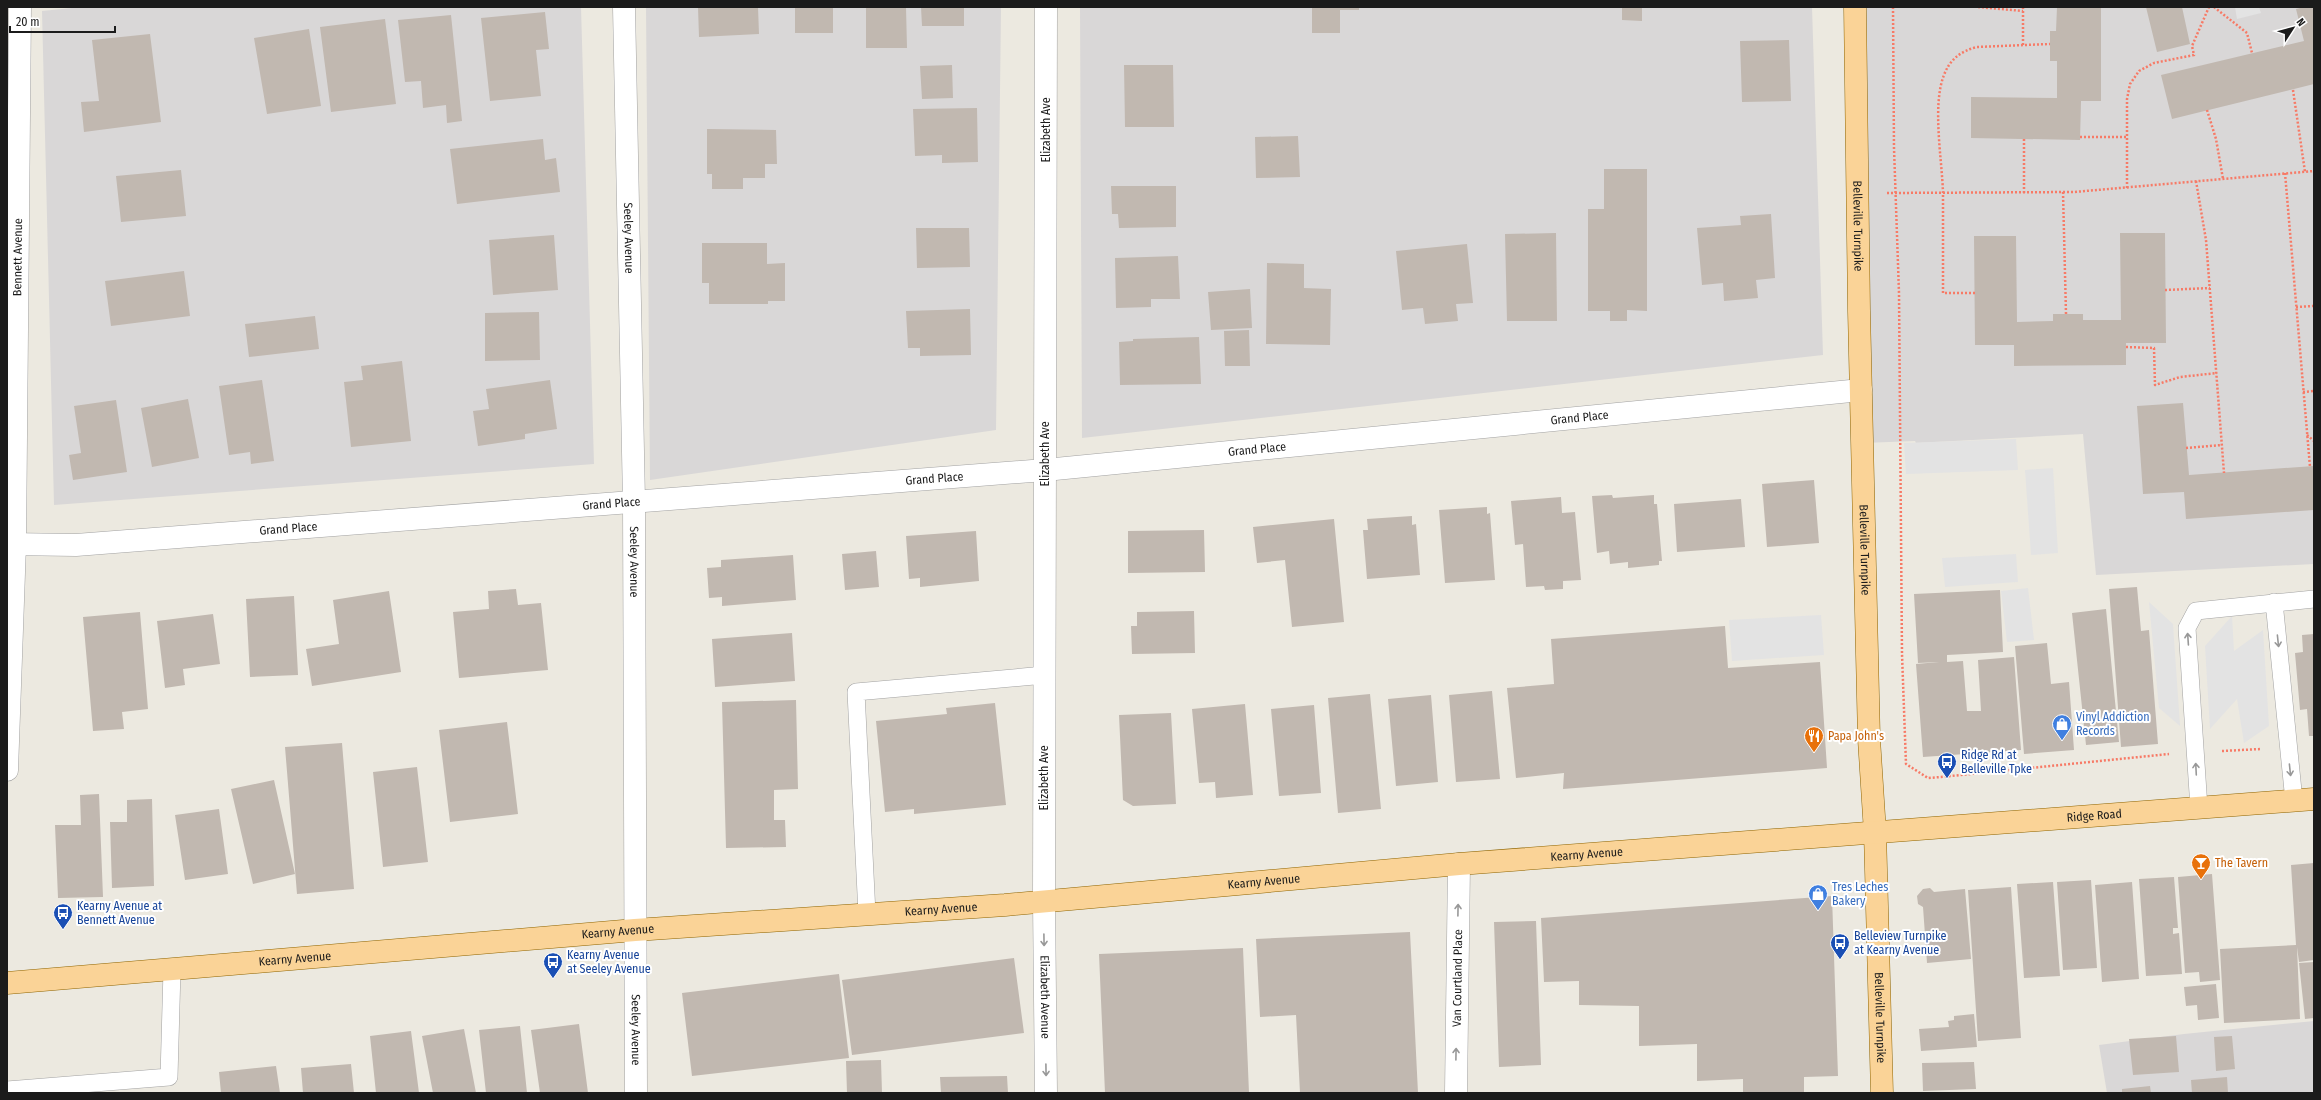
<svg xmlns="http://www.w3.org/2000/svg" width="2321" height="1100" font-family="'Fira Sans Condensed',sans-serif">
<rect width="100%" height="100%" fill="#ece9e0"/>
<path fill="#d9d7d7" d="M82,7H581L594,464L54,505L42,11Z
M646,7H1001L996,430L650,480Z
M1080,7H1812L1823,355L1082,438Z
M1855,7H2314V564L2096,575L2083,434L1916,443L1915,441L1863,443Z
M2314,1021V1093H2107L2099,1045L2184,1034Z"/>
<path fill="#e3e3e3" d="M2235,7H2259L2261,13L2237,19Z
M2016,439L2018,470L1906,474L1904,443Z
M2053,468L2058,553L2031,555L2025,470Z
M2016,554L2018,582L1945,587L1942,558Z
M2028,588L2034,640L2007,642L2001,591Z
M2149,602L2173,624L2180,726L2159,708Z
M1821,615L1824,655L1732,661L1729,620Z
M2232,616L2234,651L2263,630L2269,726L2244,743L2237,699L2210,729L2205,646Z"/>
<path fill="#c1b8b0" d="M698,7H758L759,34L699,37Z
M795,7H833V33H795Z
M866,7H906L907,48H866Z
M921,7H964V26H922Z
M1312,7H1359V10H1340V33H1312Z
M1622,7H1642V21L1622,20Z
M2057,7H2101V101H2081L2080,140L1971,138V97L2057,98V61H2050V31H2056Z
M2146,7H2182L2190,44L2157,52Z
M2304,7H2314V84L2172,119L2161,75L2304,41L2296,9Z
M545,12L549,49L536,50L541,96L490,101L481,18Z
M451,15L462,121L447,123L446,105L423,108L421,81L405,82L398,20Z
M385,19L396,104L331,112L320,27Z
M309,29L321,106L267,114L254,38Z
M150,34L161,122L84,132L81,102L99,101L92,40Z
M1789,40L1791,101L1742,102L1740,41Z
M952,65L953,98L922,99L920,66Z
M1124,65H1173L1174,127H1125Z
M977,108L978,162L942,163V155L915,156L913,109Z
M707,129L776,130L777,164H765V178H743V189H712V174H707Z
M1298,136L1300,177L1256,178L1255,137Z
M543,139L545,160L556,158L560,192L457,204L450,149Z
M1604,169H1647V311L1627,310V321H1610V311H1588V209H1604Z
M181,170L186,216L121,222L116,176Z
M1111,186H1176V227L1119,228L1118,214H1112Z
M1771,214L1775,278L1756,280L1758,298L1724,301L1723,283L1702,285L1697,228L1741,225L1740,216Z
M916,228H969L970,267L917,268Z
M1556,233L1557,321H1507L1505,234Z
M2120,233H2165L2166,343H2126V365L2014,366V345H1975L1974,236H2016L2017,322L2053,321V314H2083V320H2121Z
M554,235L558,290L493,295L489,240Z
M702,243H767V264L785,263V301H768V304H709V283H702Z
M1467,244L1473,303L1456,304L1458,321L1425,324L1423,308L1402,310L1396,251Z
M1178,256L1180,299H1151V307L1116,308L1115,258Z
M1267,263L1304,264V288L1331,289L1330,345L1266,344Z
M184,271L190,316L111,326L105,281Z
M1250,289L1252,328L1211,330L1208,292Z
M970,309L971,355L920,356V348H908L906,311Z
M539,312L540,360L485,361V313Z
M315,316L319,349L249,357L245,324Z
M1249,330L1250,366H1225L1224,331Z
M1199,337L1201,384L1120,385L1119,342L1133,341V339Z
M402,361L411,441L351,447L344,382L363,380L361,366Z
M262,380L274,461L251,464L250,452L229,455L219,386Z
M550,380L557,429L525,434V439L478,446L473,411L489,409L486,389Z
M188,399L199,458L152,467L141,408Z
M116,400L127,472L73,480L69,455L81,453L74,406Z
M2183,403L2189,475L2314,466V510L2186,519L2184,492L2143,494L2137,406Z
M1814,480L1819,543L1767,547L1762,484Z
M1612,495L1613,498L1654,495V504H1657L1662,561H1659V565L1628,568V562L1610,564L1609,551L1597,553L1592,496Z
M1561,497L1562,513L1575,512L1581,580L1563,581V589L1545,590L1544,586L1526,587L1523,544L1515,545L1511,501Z
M1741,499L1745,547L1677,552L1674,504Z
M1487,507V514L1490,513L1495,580L1445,583L1439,510Z
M1412,516V525L1416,524L1420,575L1367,579L1363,530H1368L1367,519Z
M1334,519L1344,622L1292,627L1285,560L1257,563L1253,527Z
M1204,530L1205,572L1128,573V531Z
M976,531L979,581L920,587V578L909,579L906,536Z
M876,551L879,587L845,590L842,554Z
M793,555L796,600L722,606V597L709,598L707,568L721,567V560Z
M2137,587L2141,631L2149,630L2158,744L2121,747L2109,589Z
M516,589L518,605L541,603L548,670L459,678L453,612L489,609L488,591Z
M2000,590L2003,652L1947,655V662L1963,661L1967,711H1981L1978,660L2014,657L2021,750L1923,757L1916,664L1939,662L1918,663L1914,594Z
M389,591L401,672L312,686L306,649L339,644L333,600Z
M294,596L298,675L250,677L246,599Z
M2106,609L2119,742L2086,745L2072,613Z
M1194,611L1195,653L1132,654L1131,626H1137V612Z
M140,612L148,709L122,712L124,729L93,731L83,617Z
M213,614L220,664L183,669L185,685L165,688L157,621Z
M1725,626L1728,668L1820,662L1827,768L1563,789L1564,773L1516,778L1507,688L1554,684L1551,639Z
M792,633L795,681L715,687L712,639Z
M2314,634V736H2309L2307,709L2300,710L2295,653L2303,652L2302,635Z
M2047,643L2051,684L2069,682L2074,750L2024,754L2015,646Z
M1492,691L1500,779L1456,782L1449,695Z
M1370,694L1381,809L1338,813L1328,698Z
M1431,695L1438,782L1396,786L1388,699Z
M796,700L798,789L774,790V820H785L786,847L726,848L722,702Z
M995,703L1006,805L914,814V809L885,812L876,721L947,714L946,708Z
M1245,704L1253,795L1216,798L1215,782L1199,783L1192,709Z
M1314,705L1321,793L1279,796L1271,709Z
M1171,713L1176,804L1133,806L1123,800L1119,715Z
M507,722L518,814L450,822L439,730Z
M342,743L354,889L297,894L285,747Z
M417,767L428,862L383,867L373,772Z
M274,780L295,874L253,884L231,789Z
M99,794L103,897L58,898L55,825H81L80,795Z
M152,799L154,886L112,888L110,822H127V800Z
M219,809L228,874L185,880L175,815Z
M2314,863V960L2299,962L2297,947L2300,1019L2224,1023L2220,949L2296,945L2291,865Z
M2212,874L2220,980L2200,982L2199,972L2185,973L2178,877Z
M2174,877L2178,928H2173V934L2179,933L2182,974L2146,976L2139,879Z
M2091,880L2097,968L2063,970L2057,882Z
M2053,882L2060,976L2024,978L2017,884Z
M2132,882L2139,979L2102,982L2095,885Z
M2011,887L2021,1038L1978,1041L1968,890Z
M1930,888L1934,892L1965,889L1971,959L1927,963L1923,907L1918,904L1917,896L1923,889Z
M1832,896L1838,1076L1804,1077V1093H1743V1079L1697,1081V1044L1639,1046V1006L1579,1005V981L1544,982L1541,918Z
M1536,921L1541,1065L1499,1067L1494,922Z
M1410,932L1418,1093H1300L1296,1015L1260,1017L1256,939Z
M1243,948L1249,1093H1105L1099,954Z
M1014,958L1024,1033L852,1055L842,980Z
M2314,962V1018L2305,1019L2299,963Z
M839,974L849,1058L692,1076L682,993Z
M2216,984L2219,1018L2198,1020L2197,1005L2186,1006L2184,987Z
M1974,1014L1977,1047L1921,1051L1919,1029L1949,1027L1948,1021L1954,1020V1016Z
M579,1024L588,1093H540L531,1030Z
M520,1026L527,1093H486L479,1030Z
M464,1029L476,1093H433L422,1036Z
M411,1031L419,1093H376L370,1036Z
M2176,1036L2179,1072L2133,1075L2129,1039Z
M2232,1036L2235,1069L2216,1071L2214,1037Z
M881,1060L882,1093H847L846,1061Z
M1974,1062L1976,1089L1923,1091L1922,1063Z
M351,1064L354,1093H303L301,1068Z
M276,1066L280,1093H221L219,1072Z
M1007,1076L1008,1093H941L940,1077Z
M2227,1077L2228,1093H2192L2191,1080Z
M2150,1086L2151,1093H2122V1089Z"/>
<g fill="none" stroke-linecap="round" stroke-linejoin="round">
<g stroke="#a2a2a2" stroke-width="18">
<path id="service" d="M2274,602L2294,801
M2199,808L2187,628L2196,611L2314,599
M867,914L856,692L1045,675
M7,1090L169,1077L172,970"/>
</g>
<g stroke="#a2a2a2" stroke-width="23">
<g id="minor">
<path id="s1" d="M624,7L634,501L636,1093"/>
<path id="s2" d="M1046,7L1044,901L1046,1093"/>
<path id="s3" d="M7,544L76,545L1045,470L1861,390"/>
<path id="s4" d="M7,770L15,544L20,7"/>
<path id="s5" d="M1456,1093L1459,864"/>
</g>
</g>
<g stroke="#8f6502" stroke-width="23">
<g id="primary">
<path id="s6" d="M1855,7L1859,311L1869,739L1875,832L1882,1093"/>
<path id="s7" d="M7,983L635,930L1005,905L1459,864L2314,799"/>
</g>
</g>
<path stroke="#f77a66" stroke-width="2.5" stroke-dasharray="2 2" stroke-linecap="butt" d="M1893,7L1894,148L1899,293L1902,654L1906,764L1928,778L1941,777L2169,754
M1978,7L2023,11
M2023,7V45
M2214,7L2247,33L2252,53
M2293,90L2305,172
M2207,110L2216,139L2223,179
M2080,137H2127
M2024,139V193
M2285,173L2310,467
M2196,181L2206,240L2224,473
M2127,188V99L2130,84L2139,71L2154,63L2194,55L2192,46L2209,7
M2063,192L2066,314
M1887,193L2074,192L2314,171
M2165,290L2210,288
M1975,293H1943C1943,260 1943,226 1943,193C1942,159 1932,105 1944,75C1950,59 1961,51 1977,47L2050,44
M2296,307L2314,306
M2126,347L2154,348L2155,385L2180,377L2217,373
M2303,392L2314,391
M2307,435L2314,441
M2186,448L2222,445
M2222,751L2261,749"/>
<use href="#service" stroke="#fff" stroke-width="17"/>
<use href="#minor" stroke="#fff" stroke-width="22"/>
<use href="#primary" stroke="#fad397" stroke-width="22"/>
</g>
<defs><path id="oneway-shaft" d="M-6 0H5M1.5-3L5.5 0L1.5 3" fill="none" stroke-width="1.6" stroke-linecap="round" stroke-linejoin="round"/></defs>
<g stroke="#989898">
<use href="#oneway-shaft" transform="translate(2188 639) rotate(-94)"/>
<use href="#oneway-shaft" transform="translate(2278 641) rotate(84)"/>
<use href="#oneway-shaft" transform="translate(2196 769) rotate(-93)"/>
<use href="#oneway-shaft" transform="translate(2290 770) rotate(84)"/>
<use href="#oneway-shaft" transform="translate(1458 910) rotate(-89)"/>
<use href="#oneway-shaft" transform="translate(1044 940) rotate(89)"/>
<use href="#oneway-shaft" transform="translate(1456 1054) rotate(-89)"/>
<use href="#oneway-shaft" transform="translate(1046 1070) rotate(89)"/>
</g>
<defs>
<g id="shop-pin" transform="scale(1)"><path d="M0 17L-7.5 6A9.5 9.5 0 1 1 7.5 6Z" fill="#3f7fe0" stroke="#fff"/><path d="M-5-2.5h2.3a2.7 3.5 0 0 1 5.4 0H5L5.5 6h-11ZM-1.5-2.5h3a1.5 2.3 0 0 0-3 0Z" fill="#fff"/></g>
<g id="restaurant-pin" transform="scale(1)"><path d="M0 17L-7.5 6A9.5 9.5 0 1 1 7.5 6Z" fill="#e8710a" stroke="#fff"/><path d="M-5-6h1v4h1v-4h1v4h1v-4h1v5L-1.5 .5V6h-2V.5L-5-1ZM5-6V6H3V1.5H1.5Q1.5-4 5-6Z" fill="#fff"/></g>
<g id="bus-pin" transform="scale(1)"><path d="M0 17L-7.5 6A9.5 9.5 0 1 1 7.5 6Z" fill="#1a4fb4" stroke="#fff"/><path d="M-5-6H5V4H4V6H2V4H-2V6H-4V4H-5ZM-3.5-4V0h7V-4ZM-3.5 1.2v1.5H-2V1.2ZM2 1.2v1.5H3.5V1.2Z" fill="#fff"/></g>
<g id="bar-pin" transform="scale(1)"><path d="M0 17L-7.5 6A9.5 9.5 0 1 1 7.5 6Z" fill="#e8710a" stroke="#fff"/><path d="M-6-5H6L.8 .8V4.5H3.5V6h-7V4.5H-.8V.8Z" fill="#fff"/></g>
</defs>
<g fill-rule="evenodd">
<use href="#shop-pin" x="2062" y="724"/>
<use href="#restaurant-pin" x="1814" y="736"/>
<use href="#bus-pin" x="1947" y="762"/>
<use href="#bar-pin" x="2201" y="863"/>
<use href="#shop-pin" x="1818" y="894"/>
<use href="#bus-pin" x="63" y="913"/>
<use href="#bus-pin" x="1840" y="943"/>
<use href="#bus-pin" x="553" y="962"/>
</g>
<g text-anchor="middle" stroke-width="4" stroke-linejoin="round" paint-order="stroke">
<g font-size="12" fill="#1b1b1b" stroke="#fff">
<text transform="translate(1046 130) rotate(-90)" y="4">Elizabeth Ave</text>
<text dy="4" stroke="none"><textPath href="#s6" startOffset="219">Belleville Turnpike</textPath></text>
<text dy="4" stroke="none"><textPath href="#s1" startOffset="231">Seeley Avenue</textPath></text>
<text dy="4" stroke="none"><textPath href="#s4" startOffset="513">Bennett Avenue</textPath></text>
<text dy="4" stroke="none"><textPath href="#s3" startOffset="1578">Grand Place</textPath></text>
<text dy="4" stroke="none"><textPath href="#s3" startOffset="1254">Grand Place</textPath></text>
<text transform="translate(1045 454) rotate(-90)" y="4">Elizabeth Ave</text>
<text dy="4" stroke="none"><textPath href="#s3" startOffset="930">Grand Place</textPath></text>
<text dy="4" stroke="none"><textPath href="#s3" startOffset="606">Grand Place</textPath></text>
<text dy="4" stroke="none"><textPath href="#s3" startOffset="282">Grand Place</textPath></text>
<text dy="4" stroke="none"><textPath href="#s6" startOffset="543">Belleville Turnpike</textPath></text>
<text dy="4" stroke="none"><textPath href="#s1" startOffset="555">Seeley Avenue</textPath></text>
<text transform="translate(1044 778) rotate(-90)" y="4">Elizabeth Ave</text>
<text dy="4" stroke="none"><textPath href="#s7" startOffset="2094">Ridge Road</textPath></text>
<text dy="4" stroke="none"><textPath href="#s7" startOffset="1585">Kearny Avenue</textPath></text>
<text dy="4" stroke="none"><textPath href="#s7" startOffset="1261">Kearny Avenue</textPath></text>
<text dy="4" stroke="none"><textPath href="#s7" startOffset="937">Kearny Avenue</textPath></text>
<text dy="4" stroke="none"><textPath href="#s7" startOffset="613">Kearny Avenue</textPath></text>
<text dy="4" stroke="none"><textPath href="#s7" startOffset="289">Kearny Avenue</textPath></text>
<text dy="4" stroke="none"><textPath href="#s5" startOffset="115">Van Courtland Place</textPath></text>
<text dy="4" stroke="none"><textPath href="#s2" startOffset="990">Elizabeth Avenue</textPath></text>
<text dy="4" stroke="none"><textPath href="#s6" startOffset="1011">Belleville Turnpike</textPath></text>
<text dy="4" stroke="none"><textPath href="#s1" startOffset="1023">Seeley Avenue</textPath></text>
</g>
<g font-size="12" fill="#366cbe" stroke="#fff" text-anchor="start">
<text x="2076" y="721">Vinyl Addiction<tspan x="2076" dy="14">Records</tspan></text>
<text x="1832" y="891">Tres Leches<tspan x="1832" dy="14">Bakery</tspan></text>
</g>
<g font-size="12" fill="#c56008" stroke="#fff" text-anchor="start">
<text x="1828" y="740">Papa John's</text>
<text x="2215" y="867">The Tavern</text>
</g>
<g font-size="12" fill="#164399" stroke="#fff" text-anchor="start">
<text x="1961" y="759">Ridge Rd at<tspan x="1961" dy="14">Belleville Tpke</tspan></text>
<text x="77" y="910">Kearny Avenue at<tspan x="77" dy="14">Bennett Avenue</tspan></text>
<text x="1854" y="940">Belleview Turnpike<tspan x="1854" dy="14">at Kearny Avenue</tspan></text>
<text x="567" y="959">Kearny Avenue<tspan x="567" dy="14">at Seeley Avenue</tspan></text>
</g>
</g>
<rect width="2321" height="1100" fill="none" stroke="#1b1b1b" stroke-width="16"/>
<g transform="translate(2293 28) rotate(54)" stroke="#ffffff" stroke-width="3" paint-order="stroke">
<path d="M0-3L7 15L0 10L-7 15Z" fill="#1b1b1b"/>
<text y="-6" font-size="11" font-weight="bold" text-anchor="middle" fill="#1b1b1b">N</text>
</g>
<path d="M10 26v6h105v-6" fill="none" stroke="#1b1b1b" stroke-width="2"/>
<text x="16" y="26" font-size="12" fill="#1b1b1b" stroke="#ffffff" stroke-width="3" paint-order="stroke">20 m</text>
</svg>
